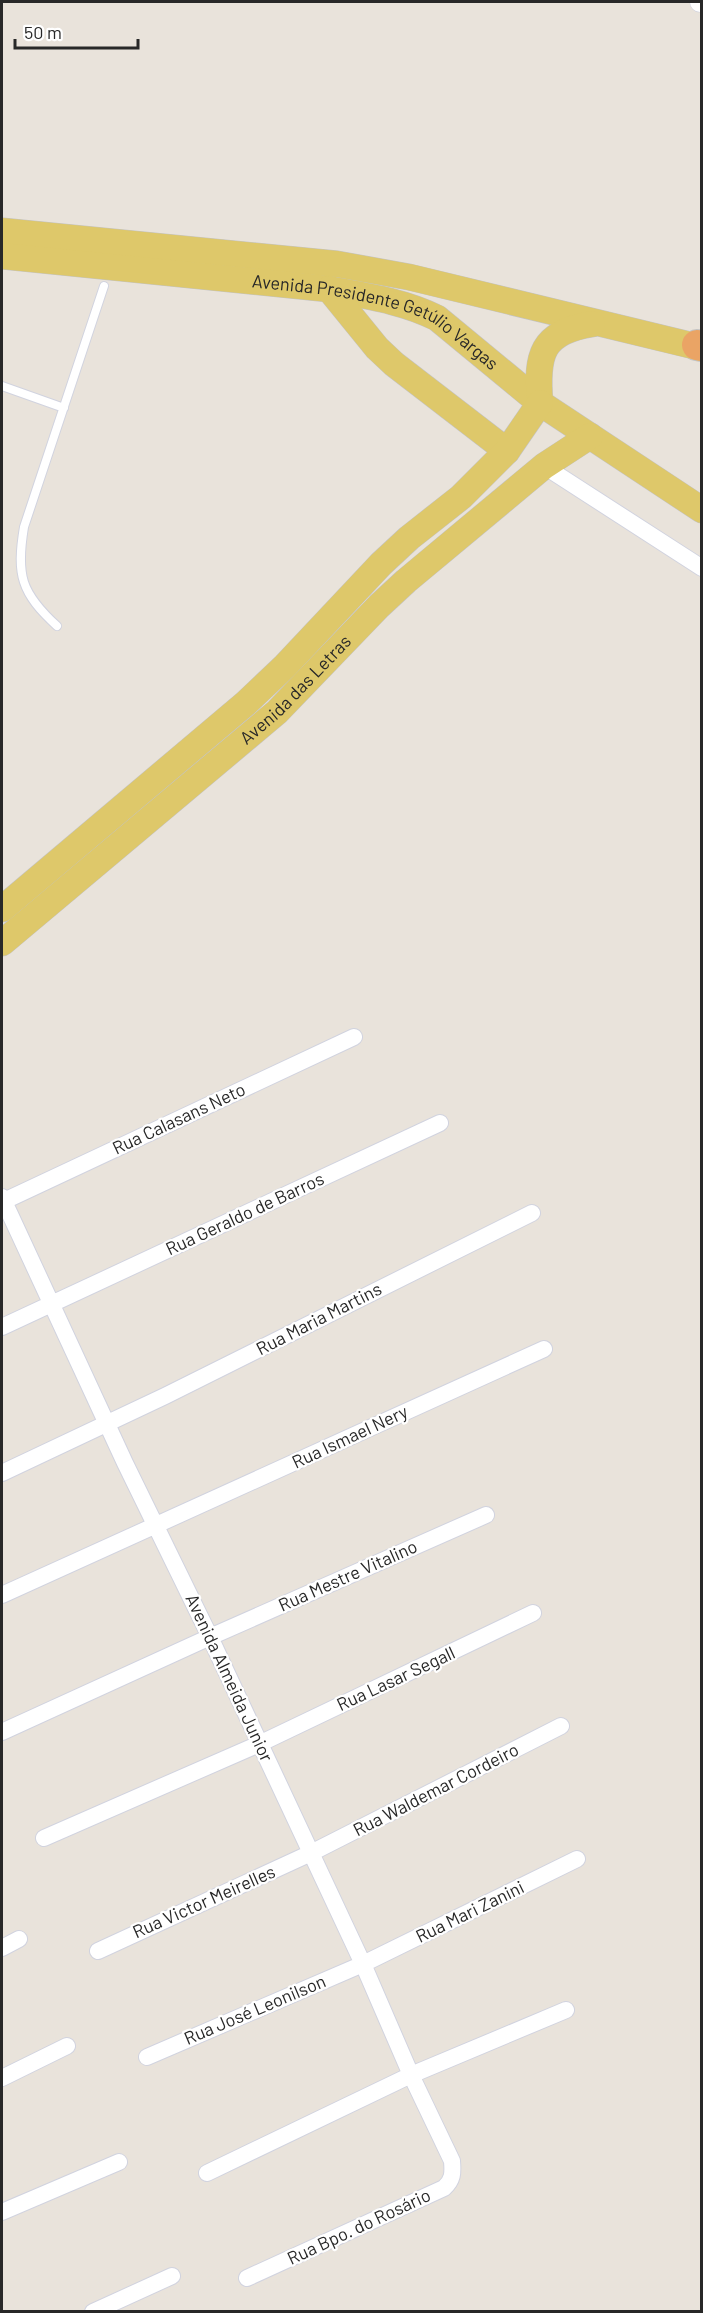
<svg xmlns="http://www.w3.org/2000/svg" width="703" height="2313" font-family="Barlow,sans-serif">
<rect width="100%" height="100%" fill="#e9e3db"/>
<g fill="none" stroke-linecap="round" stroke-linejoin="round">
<g stroke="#d1d3df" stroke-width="10">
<path id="service" d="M2,386L64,408
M57,626C21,593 16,575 24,527L104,286"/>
</g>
<g stroke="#d1d3df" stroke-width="18">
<path id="minor" d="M544,466L702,568
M2,1197L125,1463L210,1637L363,1964L411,2075L452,2161C453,2173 453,2180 444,2188L247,2278
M2,1202L354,1037
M2,1327L440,1123
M2,1473L165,1396L532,1213
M2,1595L544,1349
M2,1732L210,1637L486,1515
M44,1838L259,1744L533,1613
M2,1948L19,1939
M98,1951L311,1853L561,1726
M147,2057L363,1964L577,1859
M2,2078L67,2046
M207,2173L411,2075L566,2010
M2,2212L119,2162
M93,2312L172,2276"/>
</g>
<g stroke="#d1d3df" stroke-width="21">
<path id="tertiary" d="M700,2H702"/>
</g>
<g stroke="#c3c3c3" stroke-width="27">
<g id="primary">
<path d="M2,231L337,264L409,277L702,348"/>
<path id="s1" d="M2,256L329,289C366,296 403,301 437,318L540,403L702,510"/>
<path d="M329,289L377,348L394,364L507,451"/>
<path d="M540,403C536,355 541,332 592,324"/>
<path d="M2,909L246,703L285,666L381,564L409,538L461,497L507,451L540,403"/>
<path id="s2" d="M2,943L277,712L379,606L406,581L544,466L590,436"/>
</g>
</g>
<g stroke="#c3c3c3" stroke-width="32">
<path id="motorway" d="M697,345L702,346"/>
</g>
<use href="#service" stroke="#fff" stroke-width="8"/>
<use href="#minor" stroke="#fff" stroke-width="16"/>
<use href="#tertiary" stroke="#fff" stroke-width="20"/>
<use href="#primary" stroke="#dec86a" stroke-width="26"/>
<use href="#motorway" stroke="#eaa465" stroke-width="30"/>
</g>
<g text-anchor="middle" stroke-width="4.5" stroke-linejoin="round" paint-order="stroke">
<g font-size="18" fill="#282828" stroke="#fff">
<text dy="6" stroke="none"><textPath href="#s1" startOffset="384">Avenida Presidente Getúlio Vargas</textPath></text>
<text dy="6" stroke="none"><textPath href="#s2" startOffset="388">Avenida das Letras</textPath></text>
<text transform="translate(179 1119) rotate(-25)" y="6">Rua Calasans Neto</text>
<text transform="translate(245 1214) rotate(-25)" y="6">Rua Geraldo de Barros</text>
<text transform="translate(319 1319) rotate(-27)" y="6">Rua Maria Martins</text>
<text transform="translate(350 1437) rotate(-25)" y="6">Rua Ismael Nery</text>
<text transform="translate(348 1576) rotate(-24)" y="6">Rua Mestre Vitalino</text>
<text transform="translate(229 1678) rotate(65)" y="6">Avenida Almeida Junior</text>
<text transform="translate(396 1679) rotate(-25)" y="6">Rua Lasar Segall</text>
<text transform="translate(436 1790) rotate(-27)" y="6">Rua Waldemar Cordeiro</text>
<text transform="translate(204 1902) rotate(-24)" y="6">Rua Victor Meirelles</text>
<text transform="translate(470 1912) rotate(-26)" y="6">Rua Mari Zanini</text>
<text transform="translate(255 2010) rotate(-23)" y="6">Rua José Leonilson</text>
<text transform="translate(359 2227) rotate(-25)" y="6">Rua Bpo. do Rosário</text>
</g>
</g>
<rect width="703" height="2313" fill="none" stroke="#282828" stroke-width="6"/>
<path d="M15 39v9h123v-9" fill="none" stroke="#282828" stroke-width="3"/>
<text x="24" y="39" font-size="18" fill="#282828" stroke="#ffffff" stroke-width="4.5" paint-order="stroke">50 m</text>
</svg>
